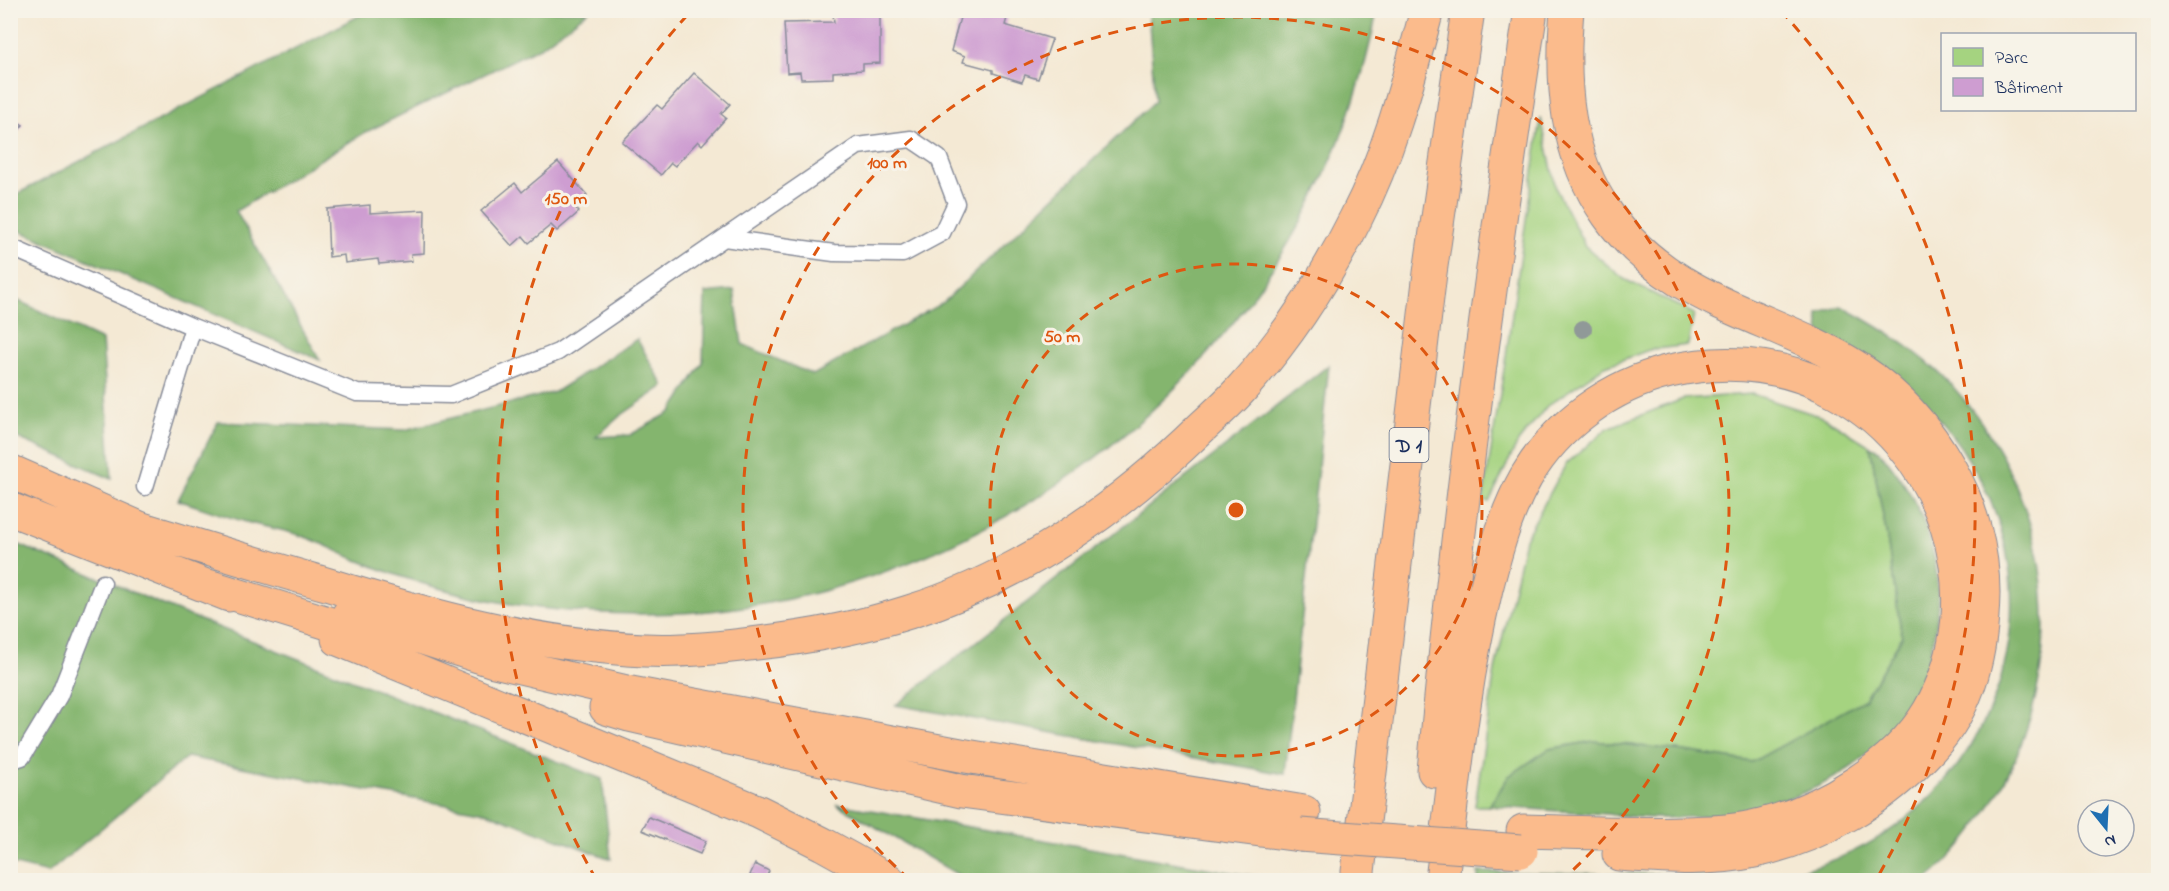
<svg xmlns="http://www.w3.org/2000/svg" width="2169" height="891" font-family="'Indie Flower',sans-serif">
<rect width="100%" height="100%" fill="#f7f3e8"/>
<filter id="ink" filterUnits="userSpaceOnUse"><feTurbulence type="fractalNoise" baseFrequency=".0167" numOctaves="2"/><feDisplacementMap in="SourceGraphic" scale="12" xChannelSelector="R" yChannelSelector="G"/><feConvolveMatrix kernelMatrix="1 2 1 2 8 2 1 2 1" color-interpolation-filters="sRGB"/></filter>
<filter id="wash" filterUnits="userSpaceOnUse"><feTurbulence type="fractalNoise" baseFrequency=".008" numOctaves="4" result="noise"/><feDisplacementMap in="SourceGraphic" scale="24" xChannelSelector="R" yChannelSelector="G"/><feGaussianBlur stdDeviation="1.35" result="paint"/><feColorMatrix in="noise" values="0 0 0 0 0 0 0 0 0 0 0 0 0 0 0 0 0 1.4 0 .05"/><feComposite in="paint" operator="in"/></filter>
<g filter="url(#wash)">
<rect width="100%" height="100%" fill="#f4e9d4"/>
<path fill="#a5d380" stroke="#60816f" stroke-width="1.5" d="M1541,118L1556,189L1585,246L1624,279L1694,314L1688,345L1649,350L1603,367L1547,406L1518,442L1489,502L1483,500L1504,369Z
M1752,394L1825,418L1870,446L1886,532L1902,637L1864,700L1753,762L1684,751L1594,741L1549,749L1509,776L1489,806H1475L1495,670L1525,539L1566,464L1608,428L1683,399Z"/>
<path fill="#84b56e" stroke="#507266" stroke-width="1.5" d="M368,11H588L542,46L364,133L236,211L320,360L11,227V197Z
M1148,11H1377C1324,293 1100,516 827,590C734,615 635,619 540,608C479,601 415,584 357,560C339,553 321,542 302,536C283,529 262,527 243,521C221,515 200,507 178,500L218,422L404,430L555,392L637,339L664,386L620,416L596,437L630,435L671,412L703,363L705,293L734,290L742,344L813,375L944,302L1155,101Z
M10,297L102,340L112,479L11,435Z
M1841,306C1888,331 1932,359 1966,402C2056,515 2070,667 1998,793C1979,825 1955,857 1926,880H1478V872C1546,873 1614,874 1682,874C1699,875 1717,878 1734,878C1758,878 1783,875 1806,869C1980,821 2068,622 1972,465C1959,443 1942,421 1923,404C1912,395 1900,388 1889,380C1866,364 1843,348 1820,332L1818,314Z
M1329,365L1285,774L896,705Z
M1870,446C1879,449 1884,457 1890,464C1912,492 1927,522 1934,557C1943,602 1936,648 1917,689C1872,787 1760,818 1661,818C1643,818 1624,816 1606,814C1567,812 1528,809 1489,806L1509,776L1549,749L1594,741L1684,751L1752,762L1864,700L1902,637L1886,532Z
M10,541L185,614L602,779L611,859L485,812L187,757L48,873L11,864Z
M836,804L1276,880H967Z"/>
<g id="blocks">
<path fill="#ce9dd1" d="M962,10H980L1007,18L1005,25L1052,39L1038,79L1025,75L1022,82L993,73V70L963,62L965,56L951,51Z
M880,12V63L863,64V70L833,72V78L801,79L800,72L787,73L784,23L834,22L833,14Z
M694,73L730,104L721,114L726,118L702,145L698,141L675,166L671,163L661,175L622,142L657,105L662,109Z
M14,119L23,125L10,141V123Z
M558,162L587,195L574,206L579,212L557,231L551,225L529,243L523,236L512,246L481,211L515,183L522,192Z
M370,205V213L425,210L424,253L411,254L412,261L379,264L378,259L345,263L344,255L329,257L327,209Z
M649,817L706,841L700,854L642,830Z
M755,864L769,871L765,880L750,875Z"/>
</g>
</g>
<g filter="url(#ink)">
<use href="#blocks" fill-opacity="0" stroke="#888c99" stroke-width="1.5"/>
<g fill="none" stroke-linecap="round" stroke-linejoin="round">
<g stroke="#888c99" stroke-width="19">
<path id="service" d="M10,247L193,327L357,393L451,395L558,352L858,146L911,139L939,158L956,203L942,233L903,254L834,253L724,238
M145,487L193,327
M10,761L22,757L59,696L103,583"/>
</g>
<g stroke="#888c99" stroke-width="35">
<path id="trunk" d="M1567,10C1561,82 1565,155 1608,215C1671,304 1774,314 1859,369C1897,394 1928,429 1950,469C1971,506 1983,550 1983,593C1982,650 1971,705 1931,748C1884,799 1823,836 1755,851C1711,861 1663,857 1619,854
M10,471L160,537
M10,509L229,595
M139,528C201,547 263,566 326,584C430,616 535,645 644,650C682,652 720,648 758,643C809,637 859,628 909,612C1021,577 1119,508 1202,427C1216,414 1231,401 1243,387C1288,337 1326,278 1356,218C1390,152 1408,81 1427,10
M208,586L370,636
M349,614L494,661L631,693L966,756L1304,812
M338,639L759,812L823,844L888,880
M606,708L629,715L961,791L1300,835
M1434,771C1457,516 1492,263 1531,10
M1357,880L1430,273L1468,10
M1442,880C1454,783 1463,685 1486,589C1496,550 1506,512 1526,477C1557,424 1611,385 1670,371C1722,359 1776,363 1825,386C1944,442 1996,596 1929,711C1896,766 1823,810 1761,825C1735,832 1709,832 1682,833C1629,835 1576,832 1523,831"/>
</g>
<use href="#service" stroke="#fff" stroke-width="16"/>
<use href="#trunk" stroke="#fbbb8c" stroke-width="33"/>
<g stroke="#888c99" stroke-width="35" stroke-linecap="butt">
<path id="trunk-bridge" d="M1300,835L1521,851"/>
</g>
<use href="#trunk-bridge" stroke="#fbbb8c" stroke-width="33"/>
</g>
<circle fill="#909998" cx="1583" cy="329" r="9"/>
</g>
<g fill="none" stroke="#de5710" stroke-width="3" stroke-dasharray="10 8">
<circle cx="1236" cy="510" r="246"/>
<path d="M909 879A493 493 0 1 1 1563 879"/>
<path d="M596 879A739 739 0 0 1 691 11M1781 11A739 739 0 0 1 1876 880"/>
</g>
<g text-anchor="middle" stroke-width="6" stroke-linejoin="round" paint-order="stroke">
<rect fill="#f7f3e8" stroke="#5d6a87" stroke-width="1.5" x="1389.5" y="428" width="39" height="34" rx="4.5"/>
<g font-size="20" font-weight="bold" fill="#1b2f5e">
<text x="1409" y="452">D 1</text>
</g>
</g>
<circle cx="1236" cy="510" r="9" fill="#de5710" stroke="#f7f3e8" stroke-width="3"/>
<g font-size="18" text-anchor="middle" font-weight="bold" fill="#de5710" stroke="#f7f3e8" stroke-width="6" stroke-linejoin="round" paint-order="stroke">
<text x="887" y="168">100 m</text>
<text x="566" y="204">150 m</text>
<text x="1062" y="342">50 m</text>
</g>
<rect width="2169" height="891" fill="none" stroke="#f7f3e8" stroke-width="36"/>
<rect x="1941" y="33" width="195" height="78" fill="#f7f3e8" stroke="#9fa5b1" stroke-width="1.5"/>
<rect x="1953" y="48" width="30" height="18" fill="#a5d380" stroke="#9fa5b1" stroke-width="1.5"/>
<text x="1995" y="63" font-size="18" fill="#1b2f5e">Parc</text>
<rect x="1953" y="78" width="30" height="18" fill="#ce9dd1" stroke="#9fa5b1" stroke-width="1.5"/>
<text x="1995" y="93" font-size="18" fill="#1b2f5e">Bâtiment</text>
<g transform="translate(2106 828) rotate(162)"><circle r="28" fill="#f7f3e8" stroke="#9fa5b1" stroke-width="1.5"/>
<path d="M0-4.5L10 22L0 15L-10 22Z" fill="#1f6fb2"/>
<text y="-9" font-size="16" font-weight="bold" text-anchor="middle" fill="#1b2f5e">N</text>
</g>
</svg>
